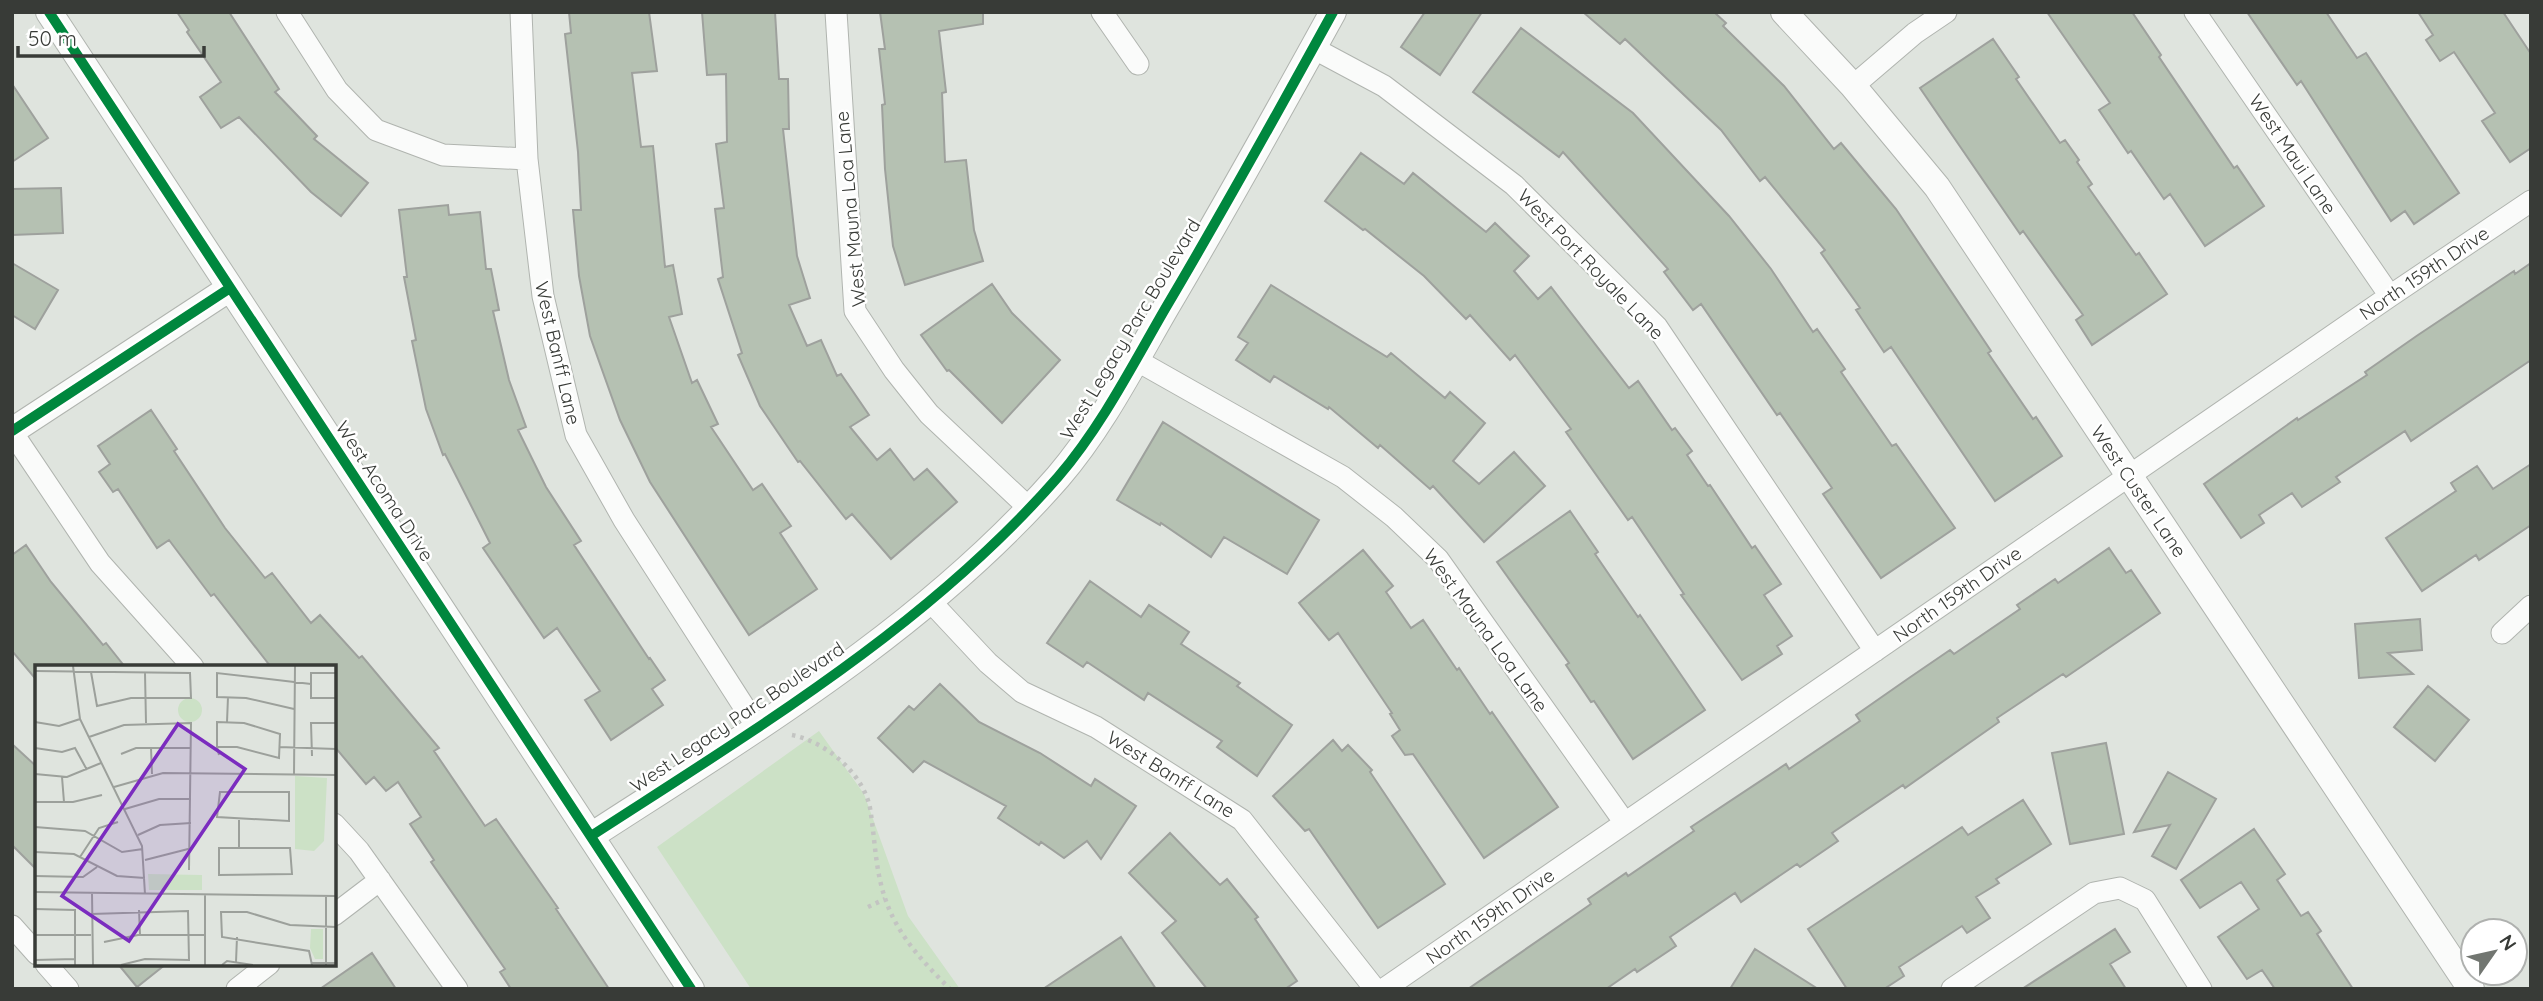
<svg xmlns="http://www.w3.org/2000/svg" width="2543" height="1001" font-family="Quicksand,sans-serif">
<rect width="100%" height="100%" fill="#dfe4de"/>
<path fill="#cce1c6" d="M819,731L864,794L908,916L960,989H751L657,847Z"/>
<path fill="#b5c1b2" stroke="#9ea19d" stroke-width="2" d="M177,12H229L279,89L275,92L317,136L314,139L368,183L341,216L311,192L239,117L221,128L200,97L221,82L187,32L189,30Z
M569,12H649L657,71L632,73L641,147L653,146L665,267L673,265L682,314L669,317L692,383L697,380L718,424L711,427L753,490L762,484L791,526L780,533L817,589L749,635L650,482L620,420L590,336L579,276L573,210H581L578,152L565,34L571,33Z
M702,12H775L779,79H788L789,129H783L797,256L810,298L789,305L807,346L821,340L837,376L841,374L869,415L850,427L877,460L890,449L914,480L927,469L957,502L891,559L852,514L846,519L800,461L798,462L760,406L738,355L742,353L718,279L723,277L715,209L724,208L716,144L727,142L726,74L707,75Z
M880,12H983V24L939,31L946,92L942,93L945,162L966,160L974,230L983,261L905,285L893,246L885,169L882,105L885,104L879,49H885Z
M1425,12H1482L1440,75L1401,47Z
M1583,12H1714L1726,23L1723,26L1784,86L1834,149L1841,143L1896,209L1991,351L1988,353L2033,419L2036,417L2062,456L1995,501L1891,347L1884,352L1856,310L1860,308L1821,253L1825,250L1765,177L1760,181L1721,130L1625,39L1620,44Z
M2047,12H2132L2161,55L2159,57L2234,168L2237,166L2264,206L2205,246L2170,194L2164,199L2131,151L2128,153L2099,110L2110,103Z
M2247,12H2326L2357,58L2366,53L2459,193L2414,224L2405,211L2391,221L2301,81L2297,85Z
M2418,12H2503L2531,54V148L2510,162L2482,121L2495,113L2454,52L2440,61L2426,40L2433,35Z
M1521,28L1633,113L1729,216L1771,269L1813,332L1817,329L1845,369L1841,372L1892,446L1896,444L1955,528L1881,578L1823,494L1832,488L1780,413L1777,415L1701,304L1693,310L1664,272L1668,269L1563,152L1559,157L1473,92Z
M1993,39L2019,77L2016,79L2060,143L2065,140L2079,160L2077,162L2092,184L2088,187L2136,255L2139,253L2167,294L2092,345L2076,320L2083,315L2023,231L2020,234L1920,88Z
M12,84L48,138L12,162Z
M1361,153L1404,184L1413,173L1486,232L1495,223L1529,256L1514,271L1538,299L1551,287L1629,388L1638,381L1672,430L1675,428L1692,451L1687,455L1708,486L1710,485L1752,548L1755,546L1781,584L1764,595L1792,636L1777,646L1782,654L1742,680L1681,595L1684,594L1632,517L1628,520L1566,432L1571,429L1515,355L1510,360L1470,315L1466,319L1424,276L1365,229L1363,230L1325,201Z
M61,188L63,233L12,235V189Z
M448,205L449,215L480,212L486,269H491L499,310L493,311L509,380L526,427L518,430L546,487L581,541L574,545L649,659L650,658L665,680L652,689L663,705L611,740L585,700L600,691L557,628L544,638L483,548L490,543L445,454L443,455L426,409L412,341L416,340L404,277H407L399,210Z
M12,263L58,290L35,329L12,315Z
M2531,263V360L2411,441L2405,431L2336,477L2340,482L2302,507L2292,493L2259,515L2264,523L2241,538L2204,484L2297,418L2298,420L2367,375L2365,372L2418,335L2514,271L2515,274Z
M992,284L1012,313L1060,360L1002,423L949,370L947,371L921,335Z
M1271,285L1387,357L1391,353L1445,398L1450,392L1485,423L1453,461L1479,484L1514,452L1545,486L1484,542L1433,486L1430,489L1380,445L1378,448L1329,407L1328,409L1274,376L1270,382L1236,360L1248,343L1238,337Z
M151,410L177,449L174,451L225,528L265,578L272,573L311,623L320,615L359,658L362,656L439,748L434,751L485,826L496,819L558,908L556,909L609,989H511L500,972L505,969L431,862L434,860L410,824L421,817L398,782L386,791L374,777L366,784L334,746V667H271L214,594L211,596L169,540L157,548L118,489L113,492L99,472L110,464L98,446Z
M1163,422L1319,520L1287,574L1224,537L1211,557L1161,523L1160,525L1117,500Z
M2531,464V525L2479,560L2476,555L2422,591L2386,538L2456,491L2451,483L2477,466L2493,489Z
M1570,511L1598,552L1595,554L1638,617L1640,615L1705,710L1633,759L1594,701L1591,702L1566,665L1569,663L1497,562Z
M26,545L51,582L103,645L106,643L125,667H37V674L34,677L12,651V555Z
M2109,548L2126,573L2131,570L2160,613L2066,677L2063,674L1997,718L1999,722L1905,788L1903,785L1832,833L1838,841L1800,867L1797,864L1741,902L1735,893L1670,937L1676,946L1637,972L1635,969L1606,989H1468L1591,904L1588,899L1626,873L1628,876L1694,831L1691,827L1786,764L1789,769L1860,721L1856,715L1909,678L1950,650L1954,654L2020,609L2017,605L2055,579L2058,583Z
M1363,550L1393,586L1386,592L1411,628L1423,620L1457,670L1459,668L1490,714L1492,712L1558,807L1484,858L1413,754L1405,755L1392,736L1400,730L1390,714L1392,713L1338,633L1329,640L1299,603Z
M1090,581L1141,617L1149,605L1189,632L1181,644L1240,683L1237,686L1292,725L1257,776L1217,747L1222,741L1148,693L1144,700L1087,662L1083,667L1047,643Z
M2420,619L2422,650L2388,653L2413,674L2359,678L2355,624Z
M940,684L979,722L1040,753L1091,786L1095,779L1136,806L1101,859L1087,841L1064,858L1041,842L1039,845L998,818L1006,806L924,761L913,772L878,738L909,706L914,710Z
M2428,686L2469,720L2435,761L2394,727Z
M1333,740L1342,751L1348,745L1372,770L1370,772L1445,884L1378,928L1309,829L1305,831L1273,796Z
M2106,743L2124,834L2070,844L2052,753Z
M12,744L37,767V870L12,845Z
M2168,772L2216,799L2176,869L2152,856L2170,825L2134,832Z
M2023,800L2051,844L1996,879L1999,883L1976,897L1990,918L1967,933L1962,926L1899,967L1904,976L1884,989H1847L1808,929L1962,827L1968,835Z
M2254,829L2285,874L2277,880L2301,916L2308,912L2321,931L2317,934L2353,989H2275L2262,970L2247,979L2218,937L2259,909L2241,882L2200,908L2181,880Z
M1170,833L1220,885L1227,879L1258,917L1255,919L1297,981L1285,989H1207L1162,933L1176,921L1129,873Z
M2115,929L2130,952L2110,964L2126,989H2022Z
M1121,937L1156,989H1043Z
M1755,949L1818,989H1730Z
M372,953L396,989H320Z
M118,964H166L137,987Z"/>
<g fill="none" stroke-linecap="round" stroke-linejoin="round">
<g stroke="#b0b4af" stroke-width="23">
<path id="minor" d="M287,12L337,90L376,130L443,155L527,159
M521,12L527,159L543,296L576,435L624,520L757,727
M836,12L855,311L894,370L929,414L1029,508
M1102,12L1138,64
M2195,12L2390,296
M1313,48L1384,86L1514,185L1657,327L1875,651
M1853,86L1915,33L1946,12
M1136,360L1343,477L1394,517L1438,559L1625,823
M12,432L100,563L193,667
M930,601L988,663L1022,692L1096,727L1242,820L1375,989
M2502,633L2531,606
M334,824L359,851L457,989
M334,915L380,880
M12,926L37,954
M46,964L68,989
M237,989L269,964
M1384,989L2390,296L2531,201
M1952,989L2094,893L2120,888L2145,900L2201,989"/>
</g>
<g stroke="#b0b4af" stroke-width="28">
<path id="tertiary" d="M49,12L691,989
M1784,12L1853,86L1937,187L2471,989
M12,431L230,288
M591,836C756,729 928,626 1058,477C1101,427 1132,366 1165,309C1223,211 1278,112 1333,12"/>
</g>
<path stroke="#c3c4c2" stroke-width="4.5" stroke-dasharray="3.5 5" stroke-linecap="butt" d="M792,735C826,742 863,773 870,808C875,838 875,869 885,898C897,935 924,963 950,989
M868,907L885,899"/>
<use href="#minor" stroke="#fafbfa" stroke-width="21"/>
<use href="#tertiary" stroke="#fafbfa" stroke-width="26"/>
<g stroke="#fff" stroke-width="15">
<path id="cycleway" d="M49,12L691,989
M12,431L230,288
M591,836C756,729 928,626 1058,477C1101,427 1132,366 1165,309C1223,211 1278,112 1333,12"/>
</g>
<use href="#cycleway" stroke="#00873e" stroke-width="10"/>
</g>
<g text-anchor="middle" stroke-width="5" stroke-linejoin="round" paint-order="stroke">
<g font-size="19" fill="#383b37" stroke="#fff">
<text transform="translate(2293 154) rotate(56)" y="7">West Maui Lane</text>
<text transform="translate(850 209) rotate(-95)" y="7">West Mauna Loa Lane</text>
<text transform="translate(1591 264) rotate(46)" y="7">West Port Royale Lane</text>
<text transform="translate(2424 273) rotate(-34)" y="7">North 159th Drive</text>
<text transform="translate(1130 329) rotate(-59)" y="7">West Legacy Parc Boulevard</text>
<text transform="translate(558 353) rotate(77)" y="7">West Banff Lane</text>
<text transform="translate(385 491) rotate(57)" y="7">West Acoma Drive</text>
<text transform="translate(2139 491) rotate(56)" y="7">West Custer Lane</text>
<text transform="translate(1957 594) rotate(-35)" y="7">North 159th Drive</text>
<text transform="translate(1486 630) rotate(54)" y="7">West Mauna Loa Lane</text>
<text transform="translate(737 717) rotate(-34)" y="7">West Legacy Parc Boulevard</text>
<text transform="translate(1171 774) rotate(32)" y="7">West Banff Lane</text>
<text transform="translate(1490 916) rotate(-35)" y="7">North 159th Drive</text>
</g>
</g>
<g transform="translate(35 665)">
<rect width="301" height="301" fill="#dfe4de"/>
<path d="M143 45a12 12 0 1 1 24 0a12 12 0 1 1-24 0ZM260,111L292,113L289,176L279,186L260,184ZM113,209L167,210V225H114ZM276,264H288V294H280L275,283Z" fill="#cce1c6"/>
<path fill="none" stroke="#9ca09b" stroke-width="2" d="M38,1L45,54L107,181L110,229M0,6L155,8L156,33H96L62,41L56,7M110,8L111,58M301,8H276V33H301M259,44L211,33L182,32V8L276,19M0,57L24,61L45,54M192,57L193,32M54,72L89,60L156,58L154,205M182,82H202L244,93L245,69L209,58L182,57V82L184,90M244,82L301,84M0,83L27,87L40,83L52,105M116,83L117,109M86,89L101,83H156M277,91L276,58H301M0,109L32,112L66,98M259,109L260,1M27,112L29,137M79,122L128,108L301,110M254,127V156L182,152L185,127ZM0,137H38L67,130M90,144L124,134H156M0,162L50,166L87,187L108,184M103,170L125,160L156,158M184,183H255L257,209L184,210ZM204,183V155M0,187L39,189L82,211L110,213M45,192L64,163L83,157M110,195L157,183M0,211L48,212L62,202M0,227L301,231M57,228L58,300M170,230V300M291,231V300M0,244L40,245V300M104,245L105,270M56,249L153,246L154,295L110,294L86,300M0,270H56M69,277L103,270H170M0,295L40,294M201,297L202,272M277,298H301M187,300L192,296L218,300M277,300L274,286L187,272L186,247H212L255,260L301,262"/>
<path fill="#7b2cbf" fill-opacity="0.15" stroke="#7b2cbf" stroke-width="3.5" d="M143,59L210,104L94,276L27,231Z"/>
<rect width="301" height="301" fill="none" stroke="#383b37" stroke-width="3.5"/>
</g>
<rect width="2543" height="1001" fill="none" stroke="#383b37" stroke-width="28"/>
<g transform="translate(2494 952) rotate(56)"><circle r="33" fill="#ffffff" stroke="#afb1af" stroke-width="2"/>
<path d="M0-5L12 26L0 18L-12 26Z" fill="#727671"/>
<text y="-10" font-size="19" font-weight="bold" text-anchor="middle" fill="#383b37">N</text>
</g>
<path d="M18 46v10h186v-10" fill="none" stroke="#383b37" stroke-width="3.5"/>
<text x="28" y="46" font-size="21" fill="#383b37" stroke="#ffffff" stroke-width="5" paint-order="stroke">50 m</text>
</svg>
